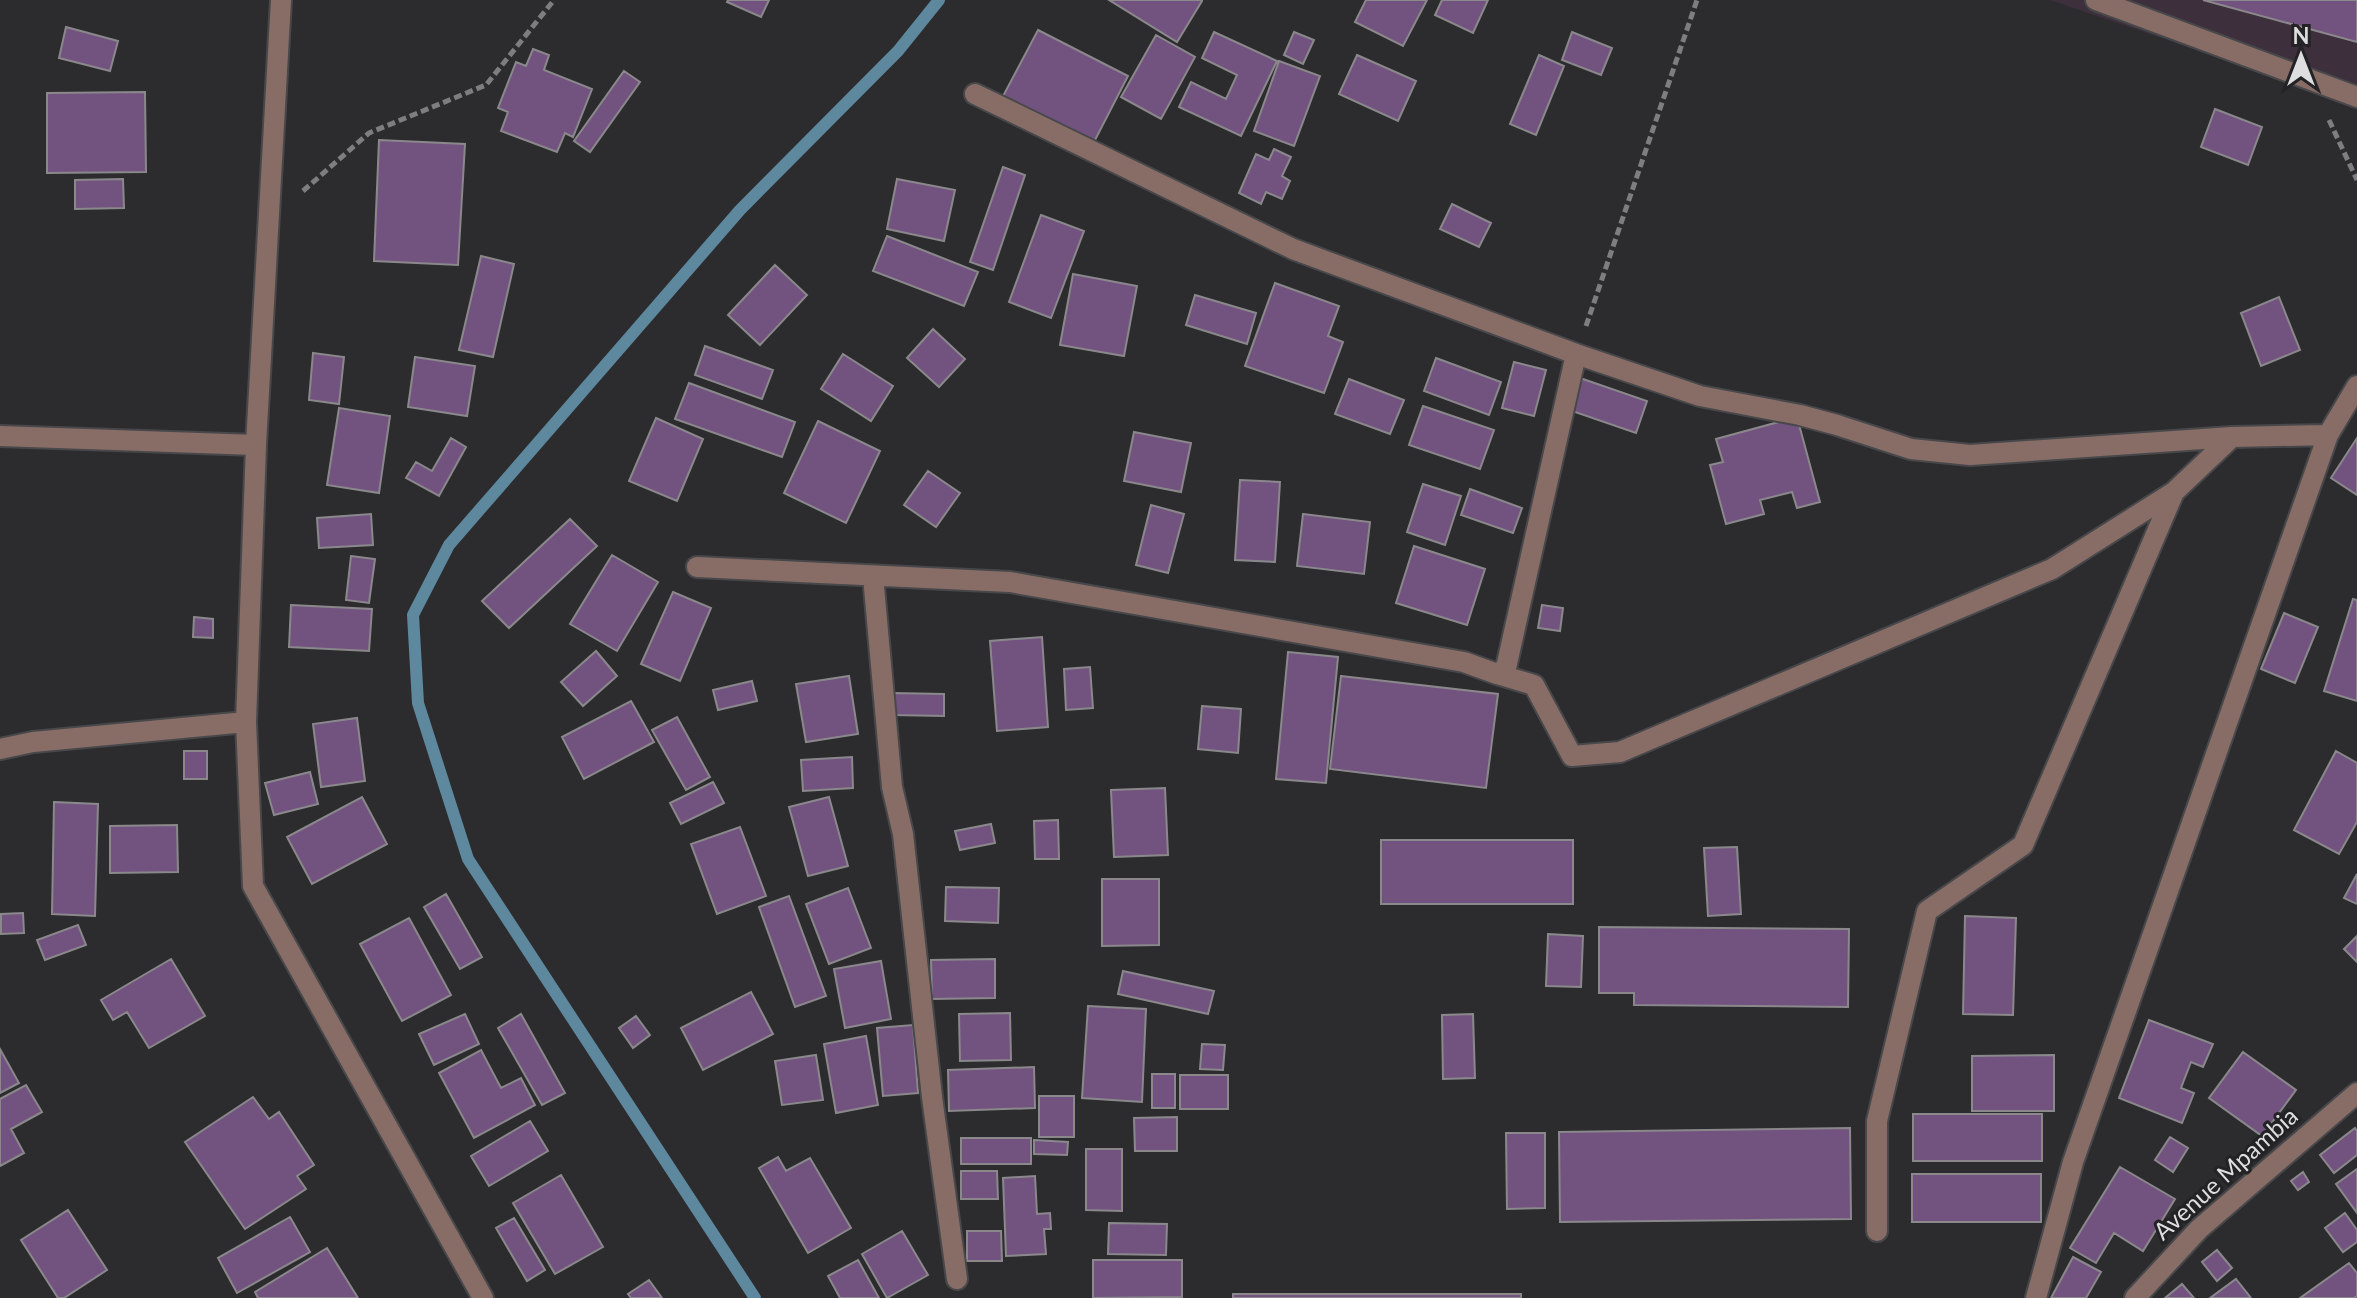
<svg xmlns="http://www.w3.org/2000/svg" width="2357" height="1298" font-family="Lato,sans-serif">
<rect width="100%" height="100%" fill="#2c2c2f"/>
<path fill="#3d2f3c" d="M2050,0H2357V102L2346,101Z"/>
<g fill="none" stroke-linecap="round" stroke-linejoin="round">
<path stroke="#5e889d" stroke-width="12" d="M755,1298L468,859L418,703L413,615L449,545L740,210L898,51L939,0"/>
</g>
<path fill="#72537f" stroke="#8a888b" stroke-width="2" d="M728,0H769L761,17L727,2Z
M1109,0H1202V1L1177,42Z
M1366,0H1427L1403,46L1355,22Z
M1442,0H1488L1473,33L1435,15Z
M2203,0H2357V42Z
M66,27L118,41L110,71L59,58Z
M1038,30L1128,76L1093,144L1002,98Z
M1214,32L1277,61L1241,136L1179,107L1191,82L1226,99L1237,75L1202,58Z
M1294,32L1314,40L1303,64L1284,55Z
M1572,32L1612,48L1601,75L1562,60Z
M1156,35L1195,57L1161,119L1121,97Z
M533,49L549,55L544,70L592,89L573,137L565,133L557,152L501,131L508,112L498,108L516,62L526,66Z
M1357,55L1416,81L1398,121L1339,94Z
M1539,55L1564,66L1536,135L1510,124Z
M1279,61L1320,76L1294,146L1254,131Z
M624,71L640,82L590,152L574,141Z
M145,92L146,172L47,173V93Z
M2215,109L2262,127L2248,165L2201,147Z
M379,140L465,144L458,265L374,261Z
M1274,149L1291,157L1282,176L1290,181L1282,199L1266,192L1261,204L1239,193L1256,154L1269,160Z
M1003,167L1025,175L993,270L970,262Z
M123,179L124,208L75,209V180Z
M897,179L955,190L944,241L887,229Z
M1452,204L1491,223L1479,247L1440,229Z
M1041,215L1084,231L1051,318L1009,302Z
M887,236L978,272L964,306L873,271Z
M481,256L514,264L493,357L459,350Z
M775,265L807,295L760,345L728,315Z
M1073,274L1137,286L1124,356L1060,345Z
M1275,283L1339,306L1328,336L1343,342L1324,393L1245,366Z
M1195,295L1256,313L1247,344L1186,325Z
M2279,297L2300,350L2261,366L2241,313Z
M933,329L965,359L939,387L907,358Z
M705,346L773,370L762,399L695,375Z
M313,353L344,357L339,404L309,400Z
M843,354L893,386L871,421L821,389Z
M415,357L475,366L467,416L408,407Z
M1436,358L1501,382L1489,415L1424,391Z
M1514,362L1546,370L1534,416L1502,408Z
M1580,378L1647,401L1636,433L1569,410Z
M1349,379L1404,400L1390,434L1335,414Z
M689,383L795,422L782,457L675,419Z
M1423,406L1494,430L1480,469L1409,445Z
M339,408L390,416L379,493L327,485Z
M1797,417L1820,502L1797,508L1792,492L1760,500L1764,514L1726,524L1710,465L1723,462L1716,439Z
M656,418L703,439L677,501L629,481Z
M818,421L880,451L846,523L784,493Z
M1134,432L1191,443L1181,492L1124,481Z
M451,438L466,447L439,496L406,478L416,462L432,471Z
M2357,438V495L2331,478Z
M928,471L960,493L936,527L904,505Z
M1240,480L1280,482L1275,562L1235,560Z
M1423,484L1461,496L1445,545L1407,532Z
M1470,489L1522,508L1513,533L1461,515Z
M1151,505L1184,514L1168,573L1136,565Z
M371,514L373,545L319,548L317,518Z
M1303,514L1370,522L1364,574L1297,566Z
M570,519L597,546L509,628L482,601Z
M1414,546L1485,569L1467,625L1396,603Z
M612,555L658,582L617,651L570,624Z
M351,556L375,559L369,603L346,600Z
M673,592L711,608L680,681L641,664Z
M2353,599L2357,600V701L2324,691Z
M291,605L372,609L369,651L289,647Z
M1542,605L1563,608L1560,631L1538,628Z
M2284,613L2318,627L2295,683L2261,669Z
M194,617L213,619V638L193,637Z
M1042,637L1048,727L997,731L990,641Z
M596,651L617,676L583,706L561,682Z
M1288,652L1338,657L1326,783L1276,779Z
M1090,667L1093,708L1066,710L1064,669Z
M849,676L858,734L806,742L796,684Z
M1341,676L1498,694L1486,788L1330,769Z
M752,681L757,701L718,710L713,690Z
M893,693L944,694V716L892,715Z
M631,701L654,742L584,779L562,737Z
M1202,706L1241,709L1238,753L1198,749Z
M677,717L710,777L686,790L652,730Z
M357,718L365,781L321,787L313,724Z
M184,751H207V779H184Z
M2336,751L2357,763V822L2339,854L2294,830Z
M852,757L853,788L803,791L801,760Z
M310,772L318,804L274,815L265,783Z
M713,782L724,803L681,824L670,803Z
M1165,788L1168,855L1114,857L1111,790Z
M362,797L387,844L312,884L287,837Z
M829,797L848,866L808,876L789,807Z
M54,802L98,804L95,916L52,914Z
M1058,820L1059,859H1035L1034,821Z
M991,824L995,843L960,850L955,831Z
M177,825L178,872L110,873V826Z
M740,827L766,896L717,914L691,844Z
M1381,840H1573V904H1381Z
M1737,847L1741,914L1708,916L1704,848Z
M2357,874V904L2344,898Z
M1102,879H1159V945L1102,946Z
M946,887L999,888L998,923L945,921Z
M848,888L871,948L829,964L806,904Z
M446,894L482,957L460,969L424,907Z
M789,896L826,996L795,1007L759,907Z
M23,913L24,933L1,934V914Z
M1965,916L2016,918L2013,1015L1963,1014Z
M409,918L451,995L402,1021L360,944Z
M78,925L86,945L45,960L37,940Z
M1599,927L1849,929L1848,1007L1634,1005V993H1599Z
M1548,934L1583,936L1581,987L1546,986Z
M2357,936V962L2344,949Z
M171,959L205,1016L149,1048L127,1012L113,1020L101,1000Z
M995,959V998L932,999L931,960Z
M881,961L891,1019L845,1028L834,969Z
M1123,971L1214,991L1208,1014L1118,994Z
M751,992L773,1034L703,1070L681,1028Z
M1088,1006L1146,1009L1142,1102L1082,1098Z
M1010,1013L1011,1060L960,1061L959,1014Z
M465,1014L479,1044L434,1065L419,1034Z
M521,1014L565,1093L542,1105L498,1028Z
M1473,1014L1475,1078L1443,1079L1442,1015Z
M636,1016L650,1035L633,1048L619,1028Z
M2149,1020L2213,1044L2203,1067L2191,1062L2181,1088L2194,1093L2182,1123L2119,1098Z
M913,1025L918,1093L883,1096L877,1028Z
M866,1036L878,1105L836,1113L824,1044Z
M1202,1044L1225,1045L1223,1070L1200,1069Z
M0,1049L19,1083L0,1093Z
M481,1050L501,1088L521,1078L535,1105L474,1138L439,1073Z
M2243,1052L2296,1090L2262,1136L2209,1098Z
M816,1055L823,1100L782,1105L775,1061Z
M2054,1055V1111H1972V1056Z
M1034,1067L1035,1108L949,1111L948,1070Z
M1152,1074H1175V1108H1152Z
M1180,1075H1228V1109H1180Z
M26,1085L42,1112L11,1129L24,1153L0,1166V1099Z
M1039,1096H1074V1137H1039Z
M253,1097L269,1119L279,1112L314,1165L297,1176L306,1189L245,1229L185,1142Z
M1913,1114H2042V1161H1913Z
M1177,1117V1151H1135L1134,1118Z
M530,1121L548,1151L489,1186L471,1156Z
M1850,1128L1851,1219L1560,1222L1559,1132Z
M2355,1128L2357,1131V1155L2334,1173L2320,1155Z
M1506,1133H1545V1208L1507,1209Z
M2170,1137L2188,1148L2173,1172L2155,1160Z
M961,1138H1031V1164H961Z
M1034,1140L1068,1142L1067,1155L1034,1154Z
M1086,1149H1122V1211L1086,1210Z
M778,1157L786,1171L810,1158L851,1228L808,1253L759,1168Z
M2120,1167L2175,1199L2143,1251L2114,1233L2096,1263L2070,1248Z
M2357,1169V1213L2336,1184Z
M961,1171H997L998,1199H961Z
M2303,1172L2309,1182L2298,1190L2291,1181Z
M1912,1174H2041V1222H1912Z
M561,1175L603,1247L555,1274L513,1203Z
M1035,1176L1037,1214L1050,1213L1051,1229H1044L1046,1254L1006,1256L1003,1178Z
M68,1210L107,1270L64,1298H58L21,1240Z
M2345,1213L2357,1230V1242L2343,1252L2325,1228Z
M290,1217L310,1252L237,1293L218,1258Z
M514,1218L545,1270L527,1281L496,1228Z
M1109,1223L1167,1224L1166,1255L1108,1254Z
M902,1231L928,1275L887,1298L862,1254Z
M967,1231H1001L1002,1261H967Z
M327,1248L358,1298H258L255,1292Z
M2217,1250L2232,1268L2217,1281L2202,1262Z
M2073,1257L2101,1272L2086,1298H2051Z
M858,1260L879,1298H840L828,1276Z
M1093,1260H1182V1297L1093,1298Z
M2349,1263L2357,1273V1296L2354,1298H2300Z
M2236,1279L2251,1298H2210Z
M649,1280L662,1298H631L628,1294Z
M2182,1284L2194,1298H2165Z
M1233,1294H1521V1298H1233Z"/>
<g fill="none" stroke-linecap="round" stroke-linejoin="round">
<g stroke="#48484b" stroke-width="24">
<path id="minor" d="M281,0L256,445L246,722L253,886L483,1298
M2096,0L2357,97
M975,94L1293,249L1576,354L1700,396L1800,415L1837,425L1911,449L1970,455L2232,437L2328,435
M0,436L256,445
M697,567L1010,582L1464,662L1497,674L1506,668L1576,354
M873,576L892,787L903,834L932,1097L957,1279
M1497,674L1534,685L1572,756L1620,752L2052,569L2174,492L2232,437
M0,749L33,742L246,722
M1877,1231V1121L1927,911L2023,845L2174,492
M2036,1298L2073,1162L2328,435L2357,386
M2135,1298L2199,1229L2357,1093"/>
</g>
<path stroke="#7e7e80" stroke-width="5" stroke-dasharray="8 4" stroke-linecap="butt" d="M2329,120L2357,180
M303,191L369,133L486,85L554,0
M1586,326L1697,0"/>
<use href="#minor" stroke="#886d67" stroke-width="20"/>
</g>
<g text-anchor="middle" stroke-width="6" stroke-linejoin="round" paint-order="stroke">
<g font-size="24" fill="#dedddf" stroke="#232225">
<text transform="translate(2226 1174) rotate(-42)" y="8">Avenue Mpambia</text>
</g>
</g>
<g transform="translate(2301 56)" stroke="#232225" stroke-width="6" paint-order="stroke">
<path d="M0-6L14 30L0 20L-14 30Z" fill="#dedddf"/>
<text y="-12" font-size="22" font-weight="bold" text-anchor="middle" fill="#dedddf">N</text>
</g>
</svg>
